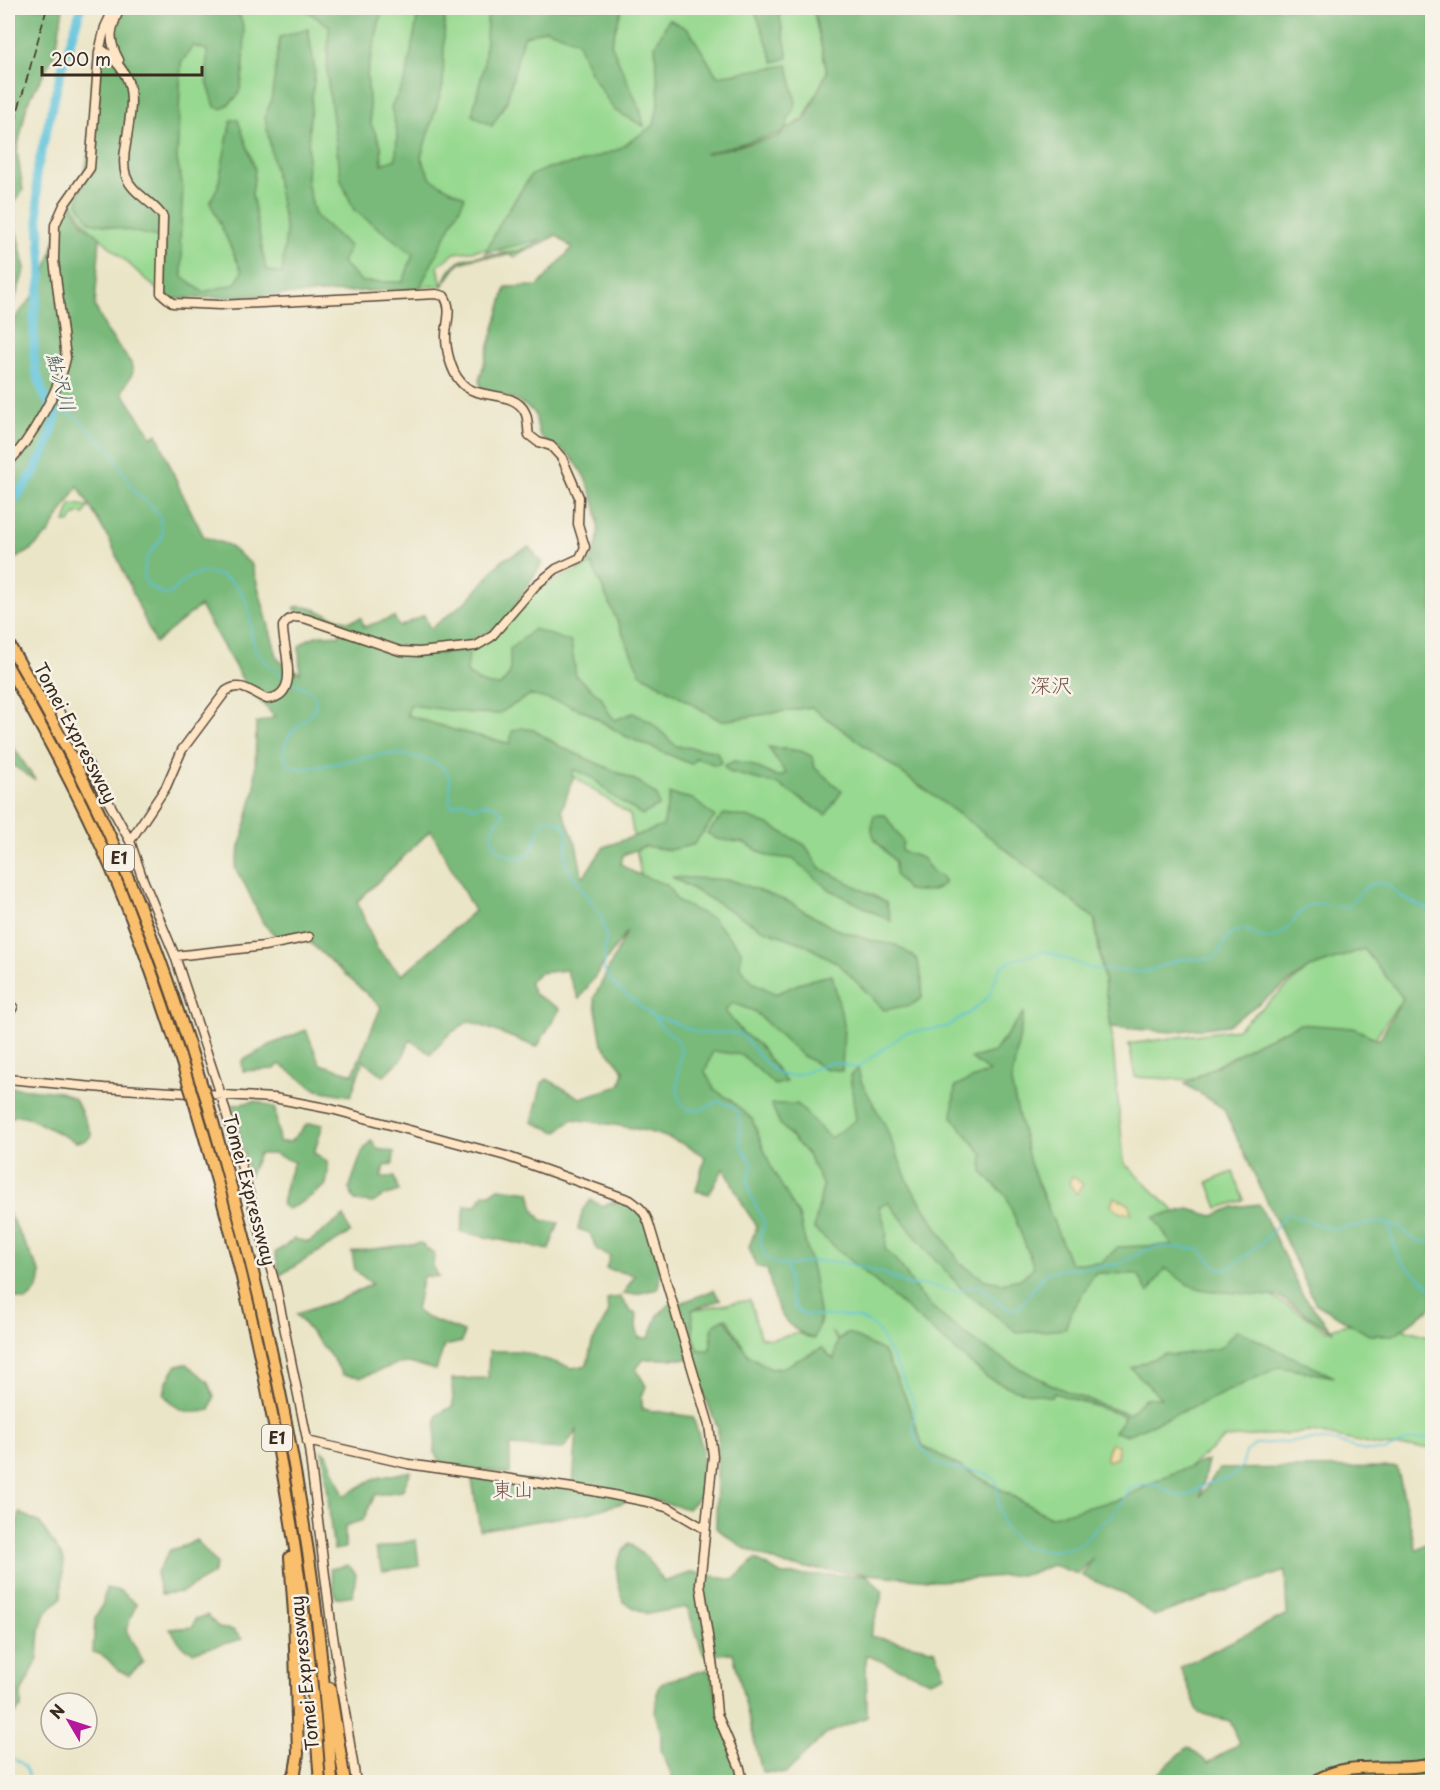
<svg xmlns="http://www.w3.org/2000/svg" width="1440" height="1790" font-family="'Playpen Sans','Klee One',sans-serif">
<rect width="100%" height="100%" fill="#f7f3e8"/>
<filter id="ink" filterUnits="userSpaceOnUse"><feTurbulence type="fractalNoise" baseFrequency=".0167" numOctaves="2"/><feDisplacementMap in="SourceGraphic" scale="12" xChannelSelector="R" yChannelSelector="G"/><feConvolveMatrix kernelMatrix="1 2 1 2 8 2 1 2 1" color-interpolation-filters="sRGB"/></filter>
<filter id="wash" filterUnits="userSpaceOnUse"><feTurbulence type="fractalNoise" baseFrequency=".008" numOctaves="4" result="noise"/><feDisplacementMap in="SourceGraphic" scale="24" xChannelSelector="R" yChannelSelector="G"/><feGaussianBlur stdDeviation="1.35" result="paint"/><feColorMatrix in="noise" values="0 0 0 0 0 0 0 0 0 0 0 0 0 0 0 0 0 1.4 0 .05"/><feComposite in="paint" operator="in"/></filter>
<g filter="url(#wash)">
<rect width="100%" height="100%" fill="#ebe5c8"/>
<path fill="#97d990" stroke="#698257" stroke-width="1.5" d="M115,8H813L827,72L804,118L775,138L676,162L554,231L515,257L494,248L455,253L438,266L442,286L161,293L87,226L71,201L91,173L100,48L113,36Z
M71,504L89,506L84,514L79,513L74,516L70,523L65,522Z
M592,564L641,673L721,721L811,707L1093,911L1111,1027L1124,1163L1252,1285L1309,1318L1326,1331L1347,1324L1373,1320L1428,1336L1432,1341V1448L1378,1446L1312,1432L1225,1438L1168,1484L1054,1519L923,1446L905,1396L883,1351L846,1333L838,1339L831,1332L839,1343L835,1361L771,1370L748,1355L727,1318L713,1325L710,1351L699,1350L693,1336L692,1310L750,1300L760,1337L771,1339L799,1333L813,1339L821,1320L715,1151L648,914L630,815L533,749L454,730L407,715L422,660L492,639L528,592Z
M1364,948L1403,998L1375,1038L1353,1028L1265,1039L1191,1080L1135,1077L1129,1044L1237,1029L1308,969Z
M1233,1172L1244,1200L1218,1208L1208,1182Z"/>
<path fill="#79b97a" stroke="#5a724c" stroke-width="1.5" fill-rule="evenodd" d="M8,8H63L56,51L27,104L17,151L23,190L14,204L15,226L25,269L8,319Z
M114,8H236C238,13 242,20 243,26C246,38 244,86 237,96C234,101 227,105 222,109L215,107L207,81V50L193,46L181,63L177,160L183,188L180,242L182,246V276L203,292L235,284L242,272L210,202L218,186L231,120H238L255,169L252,194L266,270L282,274L286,232L265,117L271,101L280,37L308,29L315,71L309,128L307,182L315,215L350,247L342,262L362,282H403L413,254L354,210L341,180L327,75L329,26L302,8H380L382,11L367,74L371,124L381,145L382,164L396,159L397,132L391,107L406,79L419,8H445L443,85L421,157L431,179L465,197L419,289L173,299L161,293L167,239L90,222L78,203L91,141L100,48L113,36Z
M488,8H622L611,44L641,112L644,126L614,110L590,72L577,41L546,29L523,37L507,101L492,126L472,115L484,66Z
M754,8H778L788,58L774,62Z
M813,8H1432V1307L1394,1335H1369L1315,1303L1223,1108L1185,1084L1259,1042L1299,1024L1353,1028L1379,1040L1403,998L1364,949L1308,969L1228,1025L1172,1032L1111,1027L1095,919L978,828L811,707L721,721L640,673L592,564L578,569C583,564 592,559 594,553C606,523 591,479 570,456C562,447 547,446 540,435C537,428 537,419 534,412L515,399L483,392L479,381L506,287L538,286L572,248L556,235L533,248L500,257H479L458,264L442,286C456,248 478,259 510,253C520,252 532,245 541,239L485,253L503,218L531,175L548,168L578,163L617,150L654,125L659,100L655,46L669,19L689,30L717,76L788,65L796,103L784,130L805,120L827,72ZM783,132L780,136L704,154Z
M67,199L84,225L100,237L95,306L107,331L131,363L133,372L122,392L152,437L157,434L179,487L204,537L228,545L252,565L278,660L300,673L299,646C312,635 321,633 339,636L341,629L330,622L295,610V607C313,604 330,618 347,621C351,622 356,619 361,618L364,627L394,617L399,627L424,615L430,629L469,599L502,560L529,547L542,563L501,628L438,654L469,650L467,672C477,683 486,685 500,686L510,674V649L534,629L571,642L576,676L601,697L609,713L615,720L633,713L651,722L676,746L716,751L722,762L716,765L696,758L691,764L625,736L586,712L563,703L530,695L498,714L471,713L410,705L407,715L454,730L510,744L512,731L522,728L534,730L561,747L639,782L657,796L659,806L642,815L612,796L593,778L574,769L572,776L574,778L571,783L562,810L576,844L582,875L584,876L604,847L663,826L670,794L693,799L715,817L693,845L669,850L645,846L623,855L621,864L633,872L667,885L678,902L712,918L741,950L740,967L754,983L776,994L805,981L832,975L844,1024L842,1071L824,1068L801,1055L754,1011L732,1003L725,1011L743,1033L759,1045L786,1082L775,1085L742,1055L713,1051L705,1072L715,1090L728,1098L752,1119L771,1167L799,1216L813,1274L820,1319L814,1339C776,1324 776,1304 767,1269L756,1266L749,1247L757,1226L746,1210L724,1168L709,1194L696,1191L705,1157C667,1129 619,1126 573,1119L557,1132L532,1122L542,1083L547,1079L580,1098L620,1086L624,1071L602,1044L594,998L627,931L579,999L566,970L539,973L529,982L534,994L560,1009L537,1047L469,1021L449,1034L431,1054L410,1040L403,1057L384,1076L363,1060L351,1096L317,1090L279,1064L275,1069L243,1071L242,1061L272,1044L306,1030L320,1064L353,1074L381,1007L306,939H279L263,923L245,885L235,868L255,787L256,723L275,717L247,687L200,606L155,643L110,541L78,486L48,534L28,552L8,562V327L42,285ZM431,830L474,911L402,975L377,949L357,902Z
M8,739L35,780L8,762Z
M768,747L801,751L813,757L815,768L842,791L826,815L779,785L729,772L724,766L734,761L750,764L777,777L786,774Z
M724,814L747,817L771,826L805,845L820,868L886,902L891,921L827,888L793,859L767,856L745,843L717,839L707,833Z
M874,815H885L903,842L901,851L922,858L933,872L941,876L945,882C934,894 922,891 907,890L895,874V862C882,845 866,840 874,815Z
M672,877L731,880L789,902L833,928L872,941L896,945L917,959L922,980V998L911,1005L884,1010L839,964L804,944L762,929Z
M1024,1012L1011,1083L1030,1163L1070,1263H1101L1118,1247L1172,1245L1154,1217L1189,1209L1213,1216L1234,1207L1259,1204L1302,1294L1333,1332L1280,1297L1204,1290L1187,1284L1165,1268L1148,1293L1138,1274L1095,1273L1072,1310L1065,1329L1018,1333L962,1289L924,1247L889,1203L879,1206L887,1231L885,1249C891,1255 898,1262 903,1269C909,1278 914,1288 921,1296C968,1347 1062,1395 1129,1414L1145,1398H1161L1131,1368L1164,1354L1175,1355L1220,1348L1237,1330L1334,1377L1279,1367L1211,1399L1127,1435L1114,1432L1125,1416L1054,1393L1052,1397L1016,1390L988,1378L814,1229L823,1186L808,1155L780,1124L771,1104H797L830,1138L856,1120L850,1075L858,1069L861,1081L884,1123L909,1184L960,1263L985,1280L1002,1283L1020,1279L1034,1267L1006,1196L982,1172L983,1155L952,1117L955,1086L989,1072L971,1058L994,1052Z
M8,1087L60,1092L75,1099L92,1135L86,1140L76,1142L25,1116L17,1115L8,1119Z
M256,1101L275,1108L279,1142H290L307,1124H323L314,1153L327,1161L328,1171L326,1185L304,1201L288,1209L282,1205L286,1184L294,1162L274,1154H259L249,1176L233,1105Z
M371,1141L378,1149L394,1152L393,1164L385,1166L381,1177H394L399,1191L383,1196L373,1203L355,1201L349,1189L362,1152Z
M499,1188L530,1192L534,1210L541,1220L559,1223L549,1250L461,1232L465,1205L476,1206L484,1194H490Z
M591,1200L602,1206C620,1197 640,1205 649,1224C652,1231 653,1240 654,1247C658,1261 663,1275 657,1289L636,1294H623L635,1275L606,1269L610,1256L597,1250L590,1233L578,1229L583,1209Z
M8,1212L40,1272C41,1286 37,1292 26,1301L16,1298L8,1291Z
M344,1216L350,1233L280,1275L275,1253L294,1239L309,1242Z
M420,1243L434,1254L433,1267L439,1277L423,1276L416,1310L425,1317L464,1332L462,1342L444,1346L436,1370L409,1363L397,1364L362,1377L343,1375L333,1359L296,1314L341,1299L372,1284L355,1270L352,1252Z
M714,1290L720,1300L692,1310L693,1336L699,1350H710L713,1325L725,1318L748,1355L771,1369L784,1367L822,1348L834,1360L838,1339L848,1333L883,1351L905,1396L923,1446L1049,1517L1121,1499L1168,1475L1208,1460L1200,1497L1219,1469L1397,1467L1416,1550L1432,1540V1782H1148L1188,1747L1208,1763L1240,1743L1230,1721L1199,1713L1180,1667L1287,1614L1285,1571L1154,1616L1123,1593L1082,1576L1093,1558L1078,1574L1052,1565L1029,1574L939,1581L787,1566L744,1548L716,1528L718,1429L686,1349L689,1359H644L636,1369L646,1386L642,1396V1409L693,1417L702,1446L701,1495L688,1509L642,1497L588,1513L480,1530L471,1474L573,1485L577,1430L563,1449L510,1446V1474L444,1465L434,1452L437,1415L453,1406L452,1379L488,1378L489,1351H520L572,1368L587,1365L592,1343L608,1314L607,1299L620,1297L631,1312L637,1314L636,1327L639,1338H649L658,1315L671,1303L676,1305Z
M187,1364L208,1382L214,1397L210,1410C190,1415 175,1411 164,1394L167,1381L177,1365Z
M322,1450L327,1454L344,1496L373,1479L411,1471L402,1491L375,1495L363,1520L345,1526V1548L334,1550C328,1517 329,1483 322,1450Z
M20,1513L40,1523L64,1560L61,1598L45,1614L40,1630L38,1659L21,1693V1708L8,1719V1537L12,1536Z
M196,1540L217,1564L213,1574L182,1592L161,1594L156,1574L170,1550L187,1545Z
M416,1540L419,1566L383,1571L375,1549Z
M629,1543L648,1559L664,1582L693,1572L733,1580L755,1559L782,1575H867L883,1592L870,1636L935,1650L945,1675L930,1681L866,1655L867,1717L826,1734L786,1773L762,1772L733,1653L704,1655L687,1607L647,1614L623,1602C617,1575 610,1566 629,1543Z
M348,1565L356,1574L353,1595L336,1598L330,1569Z
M106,1588L120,1591L136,1604L126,1630L143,1662L129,1675C109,1669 113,1656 93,1652L95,1618L103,1603Z
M207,1615L219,1628L233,1630L242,1639L193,1652L183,1647L170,1629L193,1627L195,1619Z
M709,1669L739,1780L673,1778L661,1750V1733L655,1713L658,1687L666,1681Z"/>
<path fill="#eeda9e" stroke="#94825e" stroke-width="1.5" d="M1072,1176L1083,1184L1076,1194L1069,1183Z
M1114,1197L1129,1204L1131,1213H1121L1111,1206Z
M1111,1444L1118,1445L1117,1457L1110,1461L1106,1460C1106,1455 1108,1447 1111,1444Z"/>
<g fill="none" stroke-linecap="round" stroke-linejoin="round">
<path stroke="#5dc3db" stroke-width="1.5" d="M54,412L70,414L83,423L114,455L135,493L151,505L160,517L162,530L161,539L147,557L144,571L145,580L149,586L165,595L170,594C177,588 183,580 191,576C213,566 239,581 247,603C253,618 248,632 255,648C261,660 274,669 285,677
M291,681C298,686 307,687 312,693C326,707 300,723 292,732C287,738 284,746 283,754L288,764L301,769L310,768L385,754C404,754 442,757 449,777C452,783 448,789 451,796L449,803L452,806L463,802L475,807C486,801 492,804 502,811L503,814C481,837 495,856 524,858L531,851L544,820C550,818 554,819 559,822C575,833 562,849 566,865L602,918L606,936L604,970L614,985L655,1018L661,1027L675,1037L681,1048C680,1065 666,1116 700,1110C707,1108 712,1104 718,1101L732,1106L739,1114L741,1146L753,1164L748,1179L751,1196L765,1224L760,1236L761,1245L765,1256L775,1264L794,1265L813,1261L846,1263L883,1273L908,1285H927L958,1292C964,1290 968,1286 975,1286C992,1286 999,1315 1018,1308C1024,1306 1036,1280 1047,1273C1054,1268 1095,1267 1106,1266C1126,1265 1128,1258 1144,1251C1158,1244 1183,1247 1199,1249L1218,1268L1228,1269C1248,1253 1273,1238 1284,1215L1287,1213L1327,1228H1341L1382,1222L1400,1227L1416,1241L1432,1242
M656,1018C672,1019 683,1028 697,1032C711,1036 726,1030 740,1034C753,1045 762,1063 776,1072C795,1083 812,1067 830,1063C839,1060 847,1067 857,1068L905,1033L946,1027L971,1012L989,996L999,970L1003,965L1014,960L1045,951L1092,969L1145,972L1180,959H1212L1218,955L1224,942L1232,933L1244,929C1249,931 1255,935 1261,937C1288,945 1293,908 1315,904C1325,902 1337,908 1347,907L1367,886L1377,883L1386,884L1403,898L1432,911
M1388,1223L1397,1256L1407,1267L1432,1288
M786,1266C791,1279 787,1294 794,1306C807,1328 854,1302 878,1331C888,1350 899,1369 908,1389C911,1395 915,1404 915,1411C915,1417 912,1423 913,1429C914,1440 925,1453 933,1460C955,1476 978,1463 997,1482L999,1511L1004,1527L1019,1543L1029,1549L1052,1551L1071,1548L1082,1543L1099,1525L1111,1517L1130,1489L1137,1485L1155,1484L1173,1494L1182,1496L1189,1495L1206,1484L1233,1476L1242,1466L1246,1452L1256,1444L1312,1440L1337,1442L1365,1451H1385L1410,1440L1432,1437
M8,1757C23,1761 27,1767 30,1782"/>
<path stroke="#5dc3db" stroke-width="9" d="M8,508L32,476L47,447L56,418L54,411L44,395L36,372L34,356V316L42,271L36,174L61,71L81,8"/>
</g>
</g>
<g filter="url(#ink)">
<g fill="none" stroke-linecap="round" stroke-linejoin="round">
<g stroke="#554638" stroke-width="11">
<path id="secondary" d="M100,48C140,77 132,101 126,144C124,154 123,166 126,176C132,194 153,201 163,217L161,293L173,303L220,305L436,294L444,296C453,309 446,322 446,337C446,350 451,371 460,381C475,402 513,388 525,412C529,420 527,428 529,435L538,442L551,446L562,458L579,497L578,524L585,547L580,558L556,569L536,585L491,637L476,646L419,652L400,651L307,619C296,616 290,616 283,626C282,647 303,696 267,699C253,694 241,680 226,691L182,750L166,787L130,841
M119,60C107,39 111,28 120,8
M8,463C30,441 60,389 66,358L54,260L55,225L64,205L90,168L99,52L105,27L114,8
M49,693L130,841L142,877L175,956L221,1095L276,1287L309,1449L331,1623L356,1782
M175,956L264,946L309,937
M8,1015L13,1007
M8,1079L104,1088L274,1098L331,1109L506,1156L630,1200C640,1207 645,1212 649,1224L709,1425L713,1456L700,1584L713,1668L717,1714L740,1768L743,1782
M307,1441L408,1464L593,1491L648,1502L669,1508L705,1529"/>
</g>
<g stroke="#554638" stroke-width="14">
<path id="highway" d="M8,643C46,708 83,775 114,845C149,924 177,1004 202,1086
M8,667C42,727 75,787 103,850C137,926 164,1005 189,1085
M194,1101C261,1323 305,1551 320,1782
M207,1101C249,1245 284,1390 306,1539C319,1619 326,1701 332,1782
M330,1688L345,1782
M288,1782L295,1772L298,1754L294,1614L290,1557
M1314,1782C1350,1757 1393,1774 1432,1764"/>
</g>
<use href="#secondary" stroke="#fde5c5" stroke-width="8"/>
<use href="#highway" stroke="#f9bf6d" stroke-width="10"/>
<path stroke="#3b2a1e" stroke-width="1.5" stroke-dasharray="9 4.5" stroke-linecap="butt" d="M8,162L18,110L47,8"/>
<g stroke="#554638" stroke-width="14" stroke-linecap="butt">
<path id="highway-bridge" d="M189,1085L194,1101
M202,1086L207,1101"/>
</g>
<use href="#highway-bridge" stroke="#f9bf6d" stroke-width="10"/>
</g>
</g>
<g text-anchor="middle" stroke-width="5" stroke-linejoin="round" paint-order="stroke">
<g fill="#f7f3e8" stroke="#73665b" stroke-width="1.5">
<rect x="104" y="845" width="30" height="26" rx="4.5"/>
<rect x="262" y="1425" width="30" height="26" rx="4.5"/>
</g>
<g font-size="16" font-weight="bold" fill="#3b2a1e">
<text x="119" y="864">E1</text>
<text x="277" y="1444">E1</text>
</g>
<g font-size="18" fill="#3b2a1e" stroke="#f7f3e8">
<text transform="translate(75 733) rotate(62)" y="6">Tomei Expressway</text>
<text transform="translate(249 1190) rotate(75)" y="6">Tomei Expressway</text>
<text transform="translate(305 1673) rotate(-96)" y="6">Tomei Expressway</text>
</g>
<g font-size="20" font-style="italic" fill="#455857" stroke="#f7f3e8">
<text transform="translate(61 382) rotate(75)" y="7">鮎沢川</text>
</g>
<g font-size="21" fill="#79574c" stroke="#f7f3e8">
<text x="1051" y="693">深沢</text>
<text x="513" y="1497">東山</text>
</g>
</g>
<rect width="1440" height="1790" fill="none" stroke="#f7f3e8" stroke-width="30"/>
<g transform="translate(69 1721) rotate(309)"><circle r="28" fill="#f7f3e8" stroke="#aca397" stroke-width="1.5"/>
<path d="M0-4.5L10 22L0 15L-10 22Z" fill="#b5179e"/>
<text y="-9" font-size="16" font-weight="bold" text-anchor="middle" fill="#3b2a1e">N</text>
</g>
<path d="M42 66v9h160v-9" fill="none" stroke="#3b2a1e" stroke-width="3"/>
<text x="51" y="66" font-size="18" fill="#3b2a1e" stroke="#f7f3e8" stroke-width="4.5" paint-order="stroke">200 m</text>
</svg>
